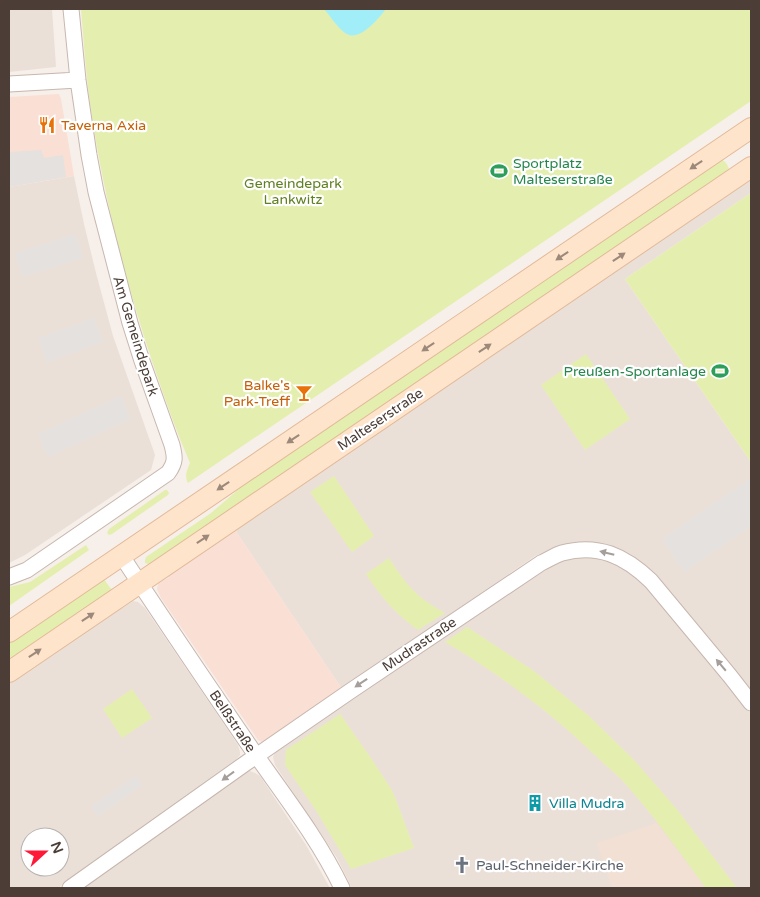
<svg xmlns="http://www.w3.org/2000/svg" width="760" height="897" font-family="'Varela Round',sans-serif">
<rect width="100%" height="100%" fill="#f7efea"/>
<path fill="#ebe0d8" fill-rule="evenodd" d="M9,9H52L56,67L9,72Z
M751,175V193L625,279L751,462V691L689,614L645,566L632,555L618,548L604,544L591,542H575L563,545L550,549L535,556L342,689L233,527Z
M74,176L84,224L96,273L113,336L155,455L151,470L25,555L9,563V187Z
M591,556L612,561L638,578L691,638L751,714V888H352L337,858L275,765L273,757L275,752L279,749L546,566L567,558Z
M133,601L138,602L145,608L238,745L240,752V755L235,761L58,888H9V679L120,604L123,608ZM30,837H60V867H30Z
M250,771L255,773L260,776L306,845L330,888H82L243,773Z"/>
<path fill="#fadfd4" d="M59,94L61,99L74,176L9,187V97Z
M233,527L342,689L262,742L258,740L161,598L157,589L158,584L169,577L166,573Z"/>
<path fill="#f1e0d3" d="M657,823L706,888H612L597,843Z"/>
<path fill="#e4efaf" d="M81,9H751V101L188,483C184,475 187,470 190,463C176,431 165,399 154,367C126,283 104,198 91,110C86,77 84,43 81,9Z
M721,159C725,161 729,166 729,170L150,565L145,563V560L146,557L211,513L254,476Z
M751,193V462L625,279Z
M586,354L630,419L585,450L541,385Z
M334,476L374,536L352,552L310,492Z
M165,490H167L169,493L168,495L112,534L109,535L107,533L109,529Z
M86,545L89,550L9,606V587L30,582Z
M389,558C397,570 405,583 416,593C424,601 435,607 445,613L418,630C395,613 382,598 366,574Z
M103,578L112,590L9,661V642Z
M467,627L534,671L589,716L635,761L675,807L737,888H706C679,852 653,814 622,780C614,772 605,765 597,757C549,711 502,676 445,642Z
M132,689L152,718L122,738L103,709Z
M340,714L373,761L393,792L414,848L351,869L317,812L285,765L286,750Z"/>
<path fill="#e5e1df" d="M41,150L44,158L63,155L66,177L9,187V152Z
M76,234L83,258L22,277L15,253Z
M94,318L103,342L47,362L38,338Z
M121,396L131,419L48,457L38,434Z
M751,478V526L684,572L662,539Z
M136,776L143,785L98,816L91,806Z"/>
<path fill="#a1eef9" d="M324,9H386C378,19 359,43 345,33C337,27 330,16 324,9Z"/>
<g fill="none" stroke-linecap="round" stroke-linejoin="round">
<g stroke="#c7b7ae" stroke-width="17">
<path id="minor" d="M9,84L78,80
M121,555C164,620 207,684 251,748C283,794 318,838 342,888
M9,577L27,570L168,473C176,462 175,457 172,445L142,361L130,323L96,192L89,155L78,80L71,9
M70,888L246,763L349,692L541,563C548,560 555,555 562,553C598,543 625,556 651,581L730,676L751,703"/>
</g>
<g stroke="#e2ba99" stroke-width="22">
<path id="secondary" d="M9,632L751,128
M9,672L751,167"/>
</g>
<use href="#minor" stroke="#fff" stroke-width="15"/>
<use href="#secondary" stroke="#ffe4cc" stroke-width="20"/>
</g>
<defs><path id="oneway-solid" d="M-6-.8H1V-3.2L6.5 0L1 3.2V.8H-6Z" transform="scale(1.25)"/></defs>
<g fill="#9d897a">
<use href="#oneway-solid" transform="translate(696 165) rotate(146)"/>
<use href="#oneway-solid" transform="translate(562 256) rotate(146)"/>
<use href="#oneway-solid" transform="translate(619 257) rotate(-34)"/>
<use href="#oneway-solid" transform="translate(428 347) rotate(146)"/>
<use href="#oneway-solid" transform="translate(485 348) rotate(-34)"/>
<use href="#oneway-solid" transform="translate(293 439) rotate(146)"/>
<use href="#oneway-solid" transform="translate(223 486) rotate(146)"/>
<use href="#oneway-solid" transform="translate(203 539) rotate(-34)"/>
<use href="#oneway-solid" transform="translate(88 617) rotate(-34)"/>
<use href="#oneway-solid" transform="translate(35 653) rotate(-34)"/>
</g>
<g fill="#a69e9b">
<use href="#oneway-solid" transform="translate(607 553) rotate(-166)"/>
<use href="#oneway-solid" transform="translate(721 665) rotate(-130)"/>
<use href="#oneway-solid" transform="translate(361 683) rotate(146)"/>
<use href="#oneway-solid" transform="translate(228 776) rotate(144)"/>
</g>
<defs>
<g id="restaurant-bare" transform="scale(1.35)"><path d="M-5-6h1v4h1v-4h1v4h1v-4h1v5L-1.5 .5V6h-2V.5L-5-1ZM5-6V6H3V1.5H1.5Q1.5-4 5-6Z" fill="#e8710a" stroke="#fff" stroke-width="2.5" paint-order="stroke"/></g>
<g id="stadium-bare" transform="scale(1.35)"><path d="M0-5a6.5 5 0 1 0 0 10a6.5 5 0 1 0 0-10ZM-3.5-1.8h7v3.6h-7Z" fill="#2e9e5b" stroke="#fff" stroke-width="2.5" paint-order="stroke"/></g>
<g id="bar-bare" transform="scale(1.35)"><path d="M-6-5H6L.8 .8V4.5H3.5V6h-7V4.5H-.8V.8Z" fill="#e8710a" stroke="#fff" stroke-width="2.5" paint-order="stroke"/></g>
<g id="building-bare" transform="scale(1.35)"><path d="M-4-6H4V6H1V3H-1V6H-4ZM-2.5-4.3h1.7v1.8h-1.7ZM.8-4.3h1.7v1.8H.8ZM-2.5-1h1.7V.8h-1.7ZM.8-1h1.7V.8H.8Z" fill="#0f9aa8" stroke="#fff" stroke-width="2.5" paint-order="stroke"/></g>
<g id="church-bare" transform="scale(1.35)"><path d="M-1.2-6h2.4v3.5h3.3v2.4h-3.3V6h-2.4V-.1h-3.3v-2.4h3.3Z" fill="#6b7280" stroke="#fff" stroke-width="2.5" paint-order="stroke"/></g>
</defs>
<g fill-rule="evenodd">
<use href="#restaurant-bare" x="47" y="125"/>
<use href="#stadium-bare" x="499" y="171"/>
<use href="#stadium-bare" x="720" y="371"/>
<use href="#bar-bare" x="304" y="393"/>
<use href="#building-bare" x="535" y="803"/>
<use href="#church-bare" x="462" y="865"/>
</g>
<g text-anchor="middle" stroke-width="4.5" stroke-linejoin="round" paint-order="stroke">
<g font-size="14" fill="#c56008" stroke="#fff" text-anchor="start">
<text x="61" y="130">Taverna Axia</text>
<text x="290" y="390" text-anchor="end">Balke's<tspan x="290" dy="16">Park-Treff</tspan></text>
</g>
<g font-size="14" fill="#27864d" stroke="#fff" text-anchor="start">
<text x="513" y="168">Sportplatz<tspan x="513" dy="16">Malteserstraße</tspan></text>
<text x="706" y="376" text-anchor="end">Preußen-Sportanlage</text>
</g>
<g font-size="14" fill="#618021" stroke="#fff">
<text x="293" y="188">Gemeindepark<tspan x="293" dy="16">Lankwitz</tspan></text>
</g>
<g font-size="14" fill="#4c3e37" stroke="#fff">
<text transform="translate(136 336) rotate(73)" y="5">Am Gemeindepark</text>
<text transform="translate(380 419) rotate(-34)" y="5">Malteserstraße</text>
<text transform="translate(419 644) rotate(-34)" y="5">Mudrastraße</text>
<text transform="translate(233 721) rotate(56)" y="5">Belßstraße</text>
</g>
<g font-size="14" fill="#0d838f" stroke="#fff" text-anchor="start">
<text x="549" y="808">Villa Mudra</text>
</g>
<g font-size="14" fill="#5b616d" stroke="#fff" text-anchor="start">
<text x="476" y="870">Paul-Schneider-Kirche</text>
</g>
</g>
<rect width="760" height="897" fill="none" stroke="#4c3e37" stroke-width="20"/>
<g transform="translate(45 852) rotate(69)"><circle r="24" fill="#ffffff" stroke="#b7b2af"/>
<path d="M0-4L9 19L0 12L-9 19Z" fill="#ff1938"/>
<text y="-8" font-size="14" font-weight="bold" text-anchor="middle" fill="#4c3e37">N</text>
</g>
</svg>
